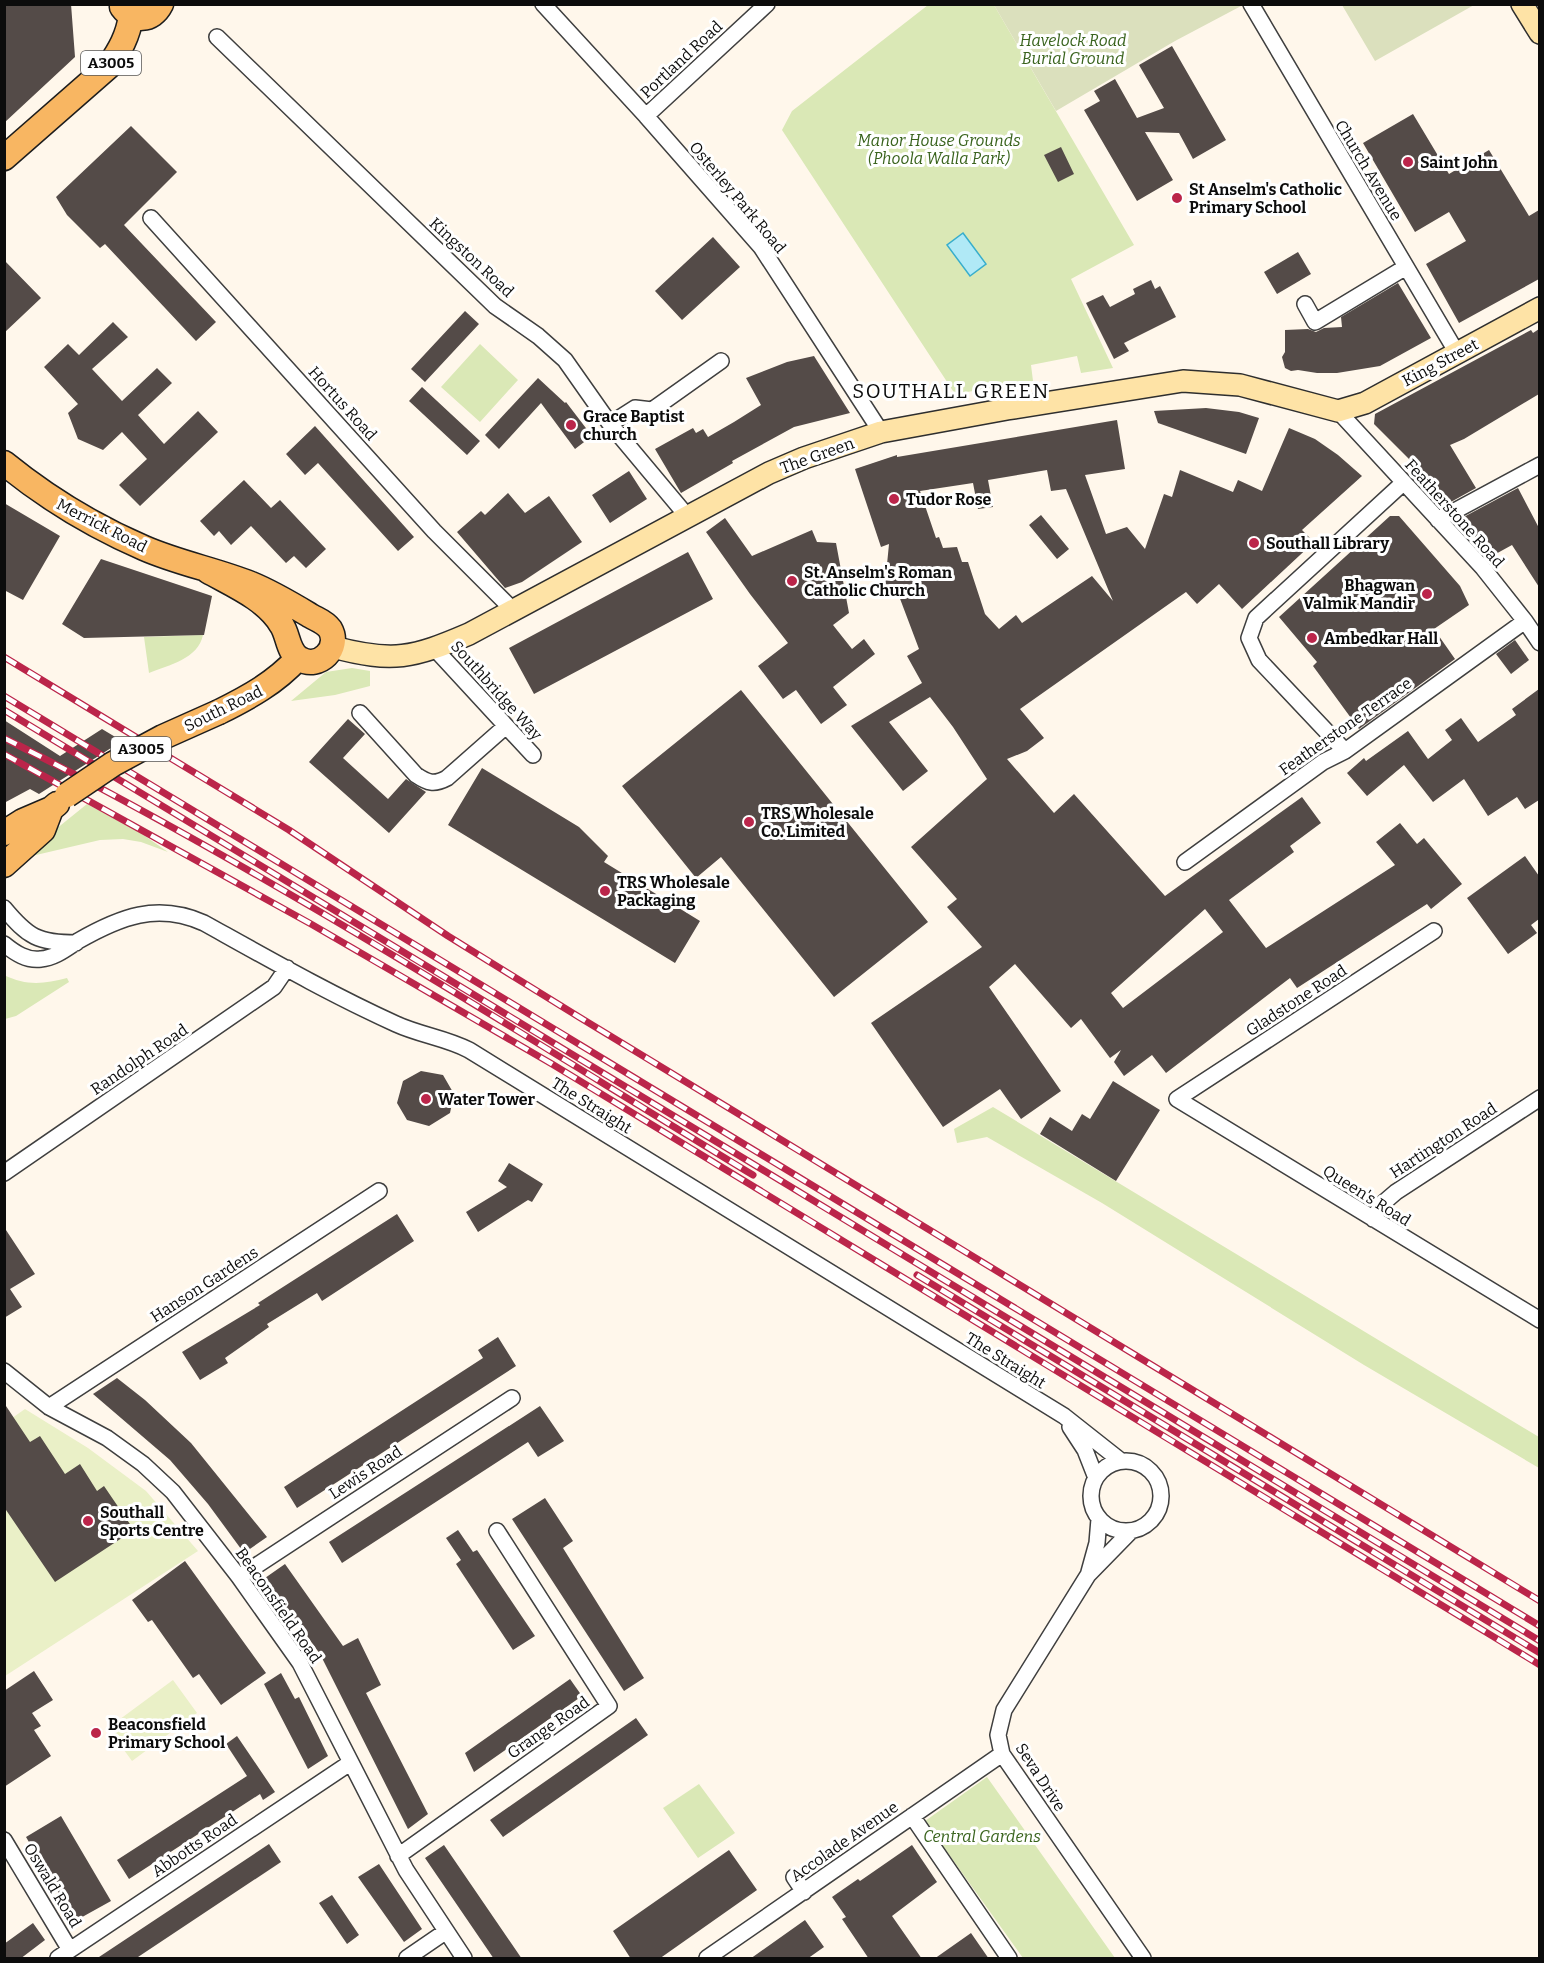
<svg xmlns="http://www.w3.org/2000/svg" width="1544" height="1963" font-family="Bitter,serif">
<rect width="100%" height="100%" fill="#fff7eb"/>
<path fill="#dae8b6" d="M928,5H994L1134,245L1071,279L1113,368L1081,373L1077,356L1031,365L1033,381L955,394L782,130L792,111Z
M480,344L518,380L480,422L441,387Z
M203,635C198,659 169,665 149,673L144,637Z
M352,668L370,671V686L335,695L291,701L326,672Z
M87,804L139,832L168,852L141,842L123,839L100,840L19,859Z
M4,975C26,986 44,984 67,978L69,982L16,1016L5,1019Z
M993,1107L1539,1437V1468L1364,1365L1102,1203L987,1137L957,1143L954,1129Z
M987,1777L1115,1958H1023L925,1821Z
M699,1784L735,1833L698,1858L663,1808Z"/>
<path fill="#dbe0bd" d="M994,5H1243L1175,41L1056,111Z
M1342,5H1474L1375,61Z"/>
<path fill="#eaf0c7" d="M25,1409L88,1448L146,1491L198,1551L5,1676V1423Z
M173,1680L197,1713L132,1761L108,1728Z"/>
<path fill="#b0e9f6" stroke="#38aecc" stroke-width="1.5" d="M963,233L986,264L970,276L947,245Z"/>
<path fill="#544b48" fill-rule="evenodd" d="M4,4H71L75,57L4,123Z
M1172,46L1226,140L1193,159L1179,133L1145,132L1173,180L1137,201L1084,110L1100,101L1094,91L1115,79L1137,118L1164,108L1139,65Z
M1413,114L1449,174L1489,150L1529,216L1539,210V279L1459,323L1426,264L1466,241L1449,212L1415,232L1363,143Z
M131,126L177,172L124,225L216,322L196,341L105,244L100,248L67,215L56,197Z
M1061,147L1074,174L1058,182L1044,155Z
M713,237L740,267L682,320L655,291Z
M1298,252L1311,274L1277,294L1264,272Z
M4,260L41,298L4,333Z
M1151,280L1155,289L1160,286L1176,317L1124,343L1129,351L1114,359L1086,303L1103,295L1110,307L1135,294L1133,289Z
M1398,283L1431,338L1380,366L1337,373H1317L1298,370L1291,371L1285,368L1282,357L1285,352V330L1308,329L1316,332L1324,328L1342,327L1341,317Z
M465,311L479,324L425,382L411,369Z
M113,322L128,337L92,369L122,401L157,368L172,383L138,415L164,444L198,411L218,432L140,506L119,485L147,459L122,432L103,450L78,439L68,413L78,404L44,367L68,344L79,355Z
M1539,329V394L1464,439L1450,445L1476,488L1449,503L1417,470L1419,469L1374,424L1375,414L1531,330L1533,333Z
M814,356L850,413L794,427L732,461L733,463L681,493L655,449L693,428L696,433L703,429L708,437L734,422L761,405L746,378L787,362Z
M538,378L565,403L566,402L592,436L575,449L541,403L499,449L485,435Z
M422,387L480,441L467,455L409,401Z
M1206,408L1239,412L1259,418L1246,454L1158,423L1154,411Z
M1117,420L1125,469L1085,475L1106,534L1127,527L1145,549L1164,494L1172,497L1180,470L1233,492L1238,480L1262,491L1289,428L1315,439L1338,455L1362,476L1302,530L1314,542L1242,609L1219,584L1197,604L1186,592L1020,709L1044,738L1027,751L1007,759L1054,813L1074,794L1165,896L1302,797L1321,823L1290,846L1294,852L1229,900L1266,948L1395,865L1376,842L1400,823L1417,844L1424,838L1462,884L1431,909L1427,904L1297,988L1290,978L1166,1073L1152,1055L1124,1076L1114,1062L1121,1050L1110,1058L1081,1019L1071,1028L1015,964L989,987L1061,1091L1021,1119L1000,1089L943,1127L871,1023L982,947L947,907L957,899L911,847L987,779L953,727L930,697L889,722L928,771L903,791L851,726L922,683L907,656L919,649L899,596L884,595L889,544L881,547L855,469L897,455V457ZM1047,470L1051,491L1066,489L1113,601L1092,576L1022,623L1016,615L999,629L985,614L968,562H962L957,547L943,548L939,537L936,538L920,491L973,483L978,509L993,507L988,480ZM1205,909L1223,932L1123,1008L1111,993Z
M315,426L414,537L398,551L318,463L305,475L286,454Z
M629,471L647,499L610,523L592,495Z
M244,480L271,508L280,500L326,549L306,568L294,556L286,563L251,526L231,545L219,531L214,536L200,521Z
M1518,488L1539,528V587L1512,545L1492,556L1460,519Z
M508,493L525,513L549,496L582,542L522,582L505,588L457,532L481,511L485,515Z
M4,503L60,536L23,600L4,590Z
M1041,515L1069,549L1057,559L1029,525Z
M1390,516H1399L1460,586L1469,605L1434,629L1455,659L1359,729L1313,666L1317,662L1279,617Z
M725,518L752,556L812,530L817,542L836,543L849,613L833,625L852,649L864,639L875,654L833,687L847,705L821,724L796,690L783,699L758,666L788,643L750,594L706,532Z
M688,552L713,599L534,694L509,648Z
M101,559L212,596L204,635L84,638L62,624Z
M1515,640L1529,660L1511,674L1496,654Z
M1539,689V800L1525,809L1517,797L1488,816L1464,779L1433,802L1404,765L1367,796L1347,773L1364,758L1366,761L1408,731L1428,759L1452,740L1445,730L1461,718L1478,742L1516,715L1512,709Z
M741,690L928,922L834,997L721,857L696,878L622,786Z
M348,719L365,734L343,758L388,799L406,779L426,792L389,833L309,762Z
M4,720L60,756L102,729L122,741L39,794L30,789L4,803Z
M482,768L579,827L608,856L604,862L700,921L675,963L448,825Z
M1525,856L1539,876V919L1531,925L1537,933L1508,954L1467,898Z
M421,1071L443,1075L454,1094L450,1113L429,1126L407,1120L397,1103L403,1081Z
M1113,1081L1160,1110L1116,1181L1040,1134L1050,1117L1072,1131L1082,1114L1090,1119Z
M509,1163L543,1184L532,1202L528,1200L478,1232L466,1212L507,1187L498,1181Z
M397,1214L414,1241L322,1301L317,1293L267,1324L269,1327L225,1358L228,1363L200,1380L182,1352L260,1305L258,1303Z
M4,1227L35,1274L10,1289L22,1307L4,1318Z
M498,1337L516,1366L297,1508L284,1487L483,1358L478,1350Z
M117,1378L145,1400L191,1443L267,1537L244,1553L208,1504L170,1460L93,1394Z
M4,1403L30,1442L40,1436L65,1474L80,1464L97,1491L104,1486L134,1530L55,1582L4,1507Z
M540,1406L564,1441L538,1457L528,1442L342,1563L329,1542Z
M545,1498L573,1541L563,1548L644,1678L624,1691L512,1519Z
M458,1530L473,1552L477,1550L535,1636L513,1650L456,1564L461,1560L446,1538Z
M185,1561L266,1673L221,1705L199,1674L193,1678L152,1620L148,1622L132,1600Z
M285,1564L343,1646L358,1638L381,1685L366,1693L428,1814L408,1829L320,1654L265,1578Z
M34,1671L53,1700L32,1713L41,1726L34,1730L51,1756L4,1787V1691Z
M281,1673L295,1699L299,1697L328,1756L308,1769L264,1684Z
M570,1679L582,1696L474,1772L465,1753Z
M636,1718L648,1735L503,1837L490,1820Z
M237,1736L275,1792L263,1800L260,1794L129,1879L117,1860L247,1776L226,1744Z
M61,1816L111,1901L75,1921L26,1837Z
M269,1844L281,1862L135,1959H96Z
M444,1845L522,1959H494L425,1858Z
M912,1845L937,1882L892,1916L922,1959H869L842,1919L846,1917L832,1897L858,1879L860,1881Z
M729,1850L757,1890L659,1959H631L613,1931Z
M379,1864L422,1929L404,1942L358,1877Z
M332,1895L359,1935L347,1944L319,1903Z
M805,1920L824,1947L807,1959H750Z
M33,1923L45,1940L20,1959H4V1944Z
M971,1933L989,1959H934Z"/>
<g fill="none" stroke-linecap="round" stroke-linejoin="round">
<g stroke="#3f3f3f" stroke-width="18">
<path id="street" d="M543,4L646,116L761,247L881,432
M1251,4L1457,353
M217,37L495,306L538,336L565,360L610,424L687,516
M646,116L767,4
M151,218L434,531L512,609
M1305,304L1315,322L1406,267
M1338,411L1483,568L1525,621L1540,643
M610,424L635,408L652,410L721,361
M1438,520L1540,465
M435,649L533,755
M360,713L416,775C428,783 434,785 447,778L506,726
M1345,751L1259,660L1249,638L1256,618L1403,483
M1185,862L1323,762L1345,751L1525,621
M4,908C28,937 38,943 76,943
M1434,931L1177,1099L1540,1320
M4,944C15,953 27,961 41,959C55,958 67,948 78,941C120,917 157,902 204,923C267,958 330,994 396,1024C420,1035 446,1038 469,1050L1064,1416L1121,1461
M4,1173L274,987L287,968
M1373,1219L1382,1204L1396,1192L1540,1098
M4,1371L49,1407L107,1438L143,1464L173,1492L239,1577L300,1663L406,1870L464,1958
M49,1407L379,1191
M1070,1427L1085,1450L1096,1478
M1091 1496a35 35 0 1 1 70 0a35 35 0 1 1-70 0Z
M1131,1531L1088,1575L1004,1710L998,1735L1002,1754L1143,1958
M1089,1572L1097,1543L1099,1519
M239,1577L512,1398
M912,1816L1009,1958
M4,1840L70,1950
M398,1856L609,1706L497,1531
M794,1877L804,1892
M58,1958L350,1763
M407,1958L445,1932
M707,1958L1002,1754"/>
</g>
<g stroke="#2e2e2e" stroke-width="24">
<path id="secondary" d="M1522,4L1540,33
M333,647C393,663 413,658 469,634L769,473L804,458L881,432L1007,409L1183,381L1240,385L1338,411L1365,403L1540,308"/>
</g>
<g stroke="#1d1d1d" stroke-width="27">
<path id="primary" d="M122,7C133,22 152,22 161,4
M4,158L109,66C120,50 128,36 131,16
M4,463C47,498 93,526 144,548C178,563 216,570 251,584C273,593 291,604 311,616C318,620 325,622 330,629C341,648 319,670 300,659C287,652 289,635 281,624C266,599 233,585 208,571
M219,712C249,697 275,683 298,658
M4,833L23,821L51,809L57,804
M4,865L43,830L51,809"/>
</g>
<use href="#street" stroke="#fff" stroke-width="15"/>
<use href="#secondary" stroke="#fee3a6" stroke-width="21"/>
<use href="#primary" stroke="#f8b662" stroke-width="24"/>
<g stroke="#bb254a" stroke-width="7">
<path id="rail" d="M4,657L289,830L448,936L579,1017L1540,1601
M4,696L1540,1626
M4,710L1540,1641
M4,738C262,868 506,1025 753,1175
M4,754L311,924L552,1064L1540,1665
M917,1275L1540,1653"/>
</g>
<use href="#rail" stroke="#fff" stroke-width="4.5" stroke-dasharray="14" stroke-linecap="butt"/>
<g stroke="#1d1d1d" stroke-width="27" stroke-linecap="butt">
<path id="primary-bridge" d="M67,795L113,764L163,737L219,712"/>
</g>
<use href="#primary-bridge" stroke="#f8b662" stroke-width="24"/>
</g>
<g fill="#bb254a" stroke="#fff" stroke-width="2">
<circle cx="1408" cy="162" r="6"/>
<circle cx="1177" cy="198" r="6"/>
<circle cx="571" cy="425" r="6"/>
<circle cx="894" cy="499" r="6"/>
<circle cx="1254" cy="543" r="6"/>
<circle cx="792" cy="581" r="6"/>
<circle cx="1427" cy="594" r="6"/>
<circle cx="1312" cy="638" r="6"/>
<circle cx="749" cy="822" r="6"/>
<circle cx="605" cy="891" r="6"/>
<circle cx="426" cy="1099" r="6"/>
<circle cx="88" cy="1521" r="6"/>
<circle cx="96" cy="1733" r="6"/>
</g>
<g text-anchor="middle" stroke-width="6" stroke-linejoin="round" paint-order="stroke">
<g fill="#fff" stroke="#555" stroke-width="1.5">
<rect x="81" y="51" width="60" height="24" rx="4.5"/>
<rect x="111" y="737" width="60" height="24" rx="4.5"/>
</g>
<g font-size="15" font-weight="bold" fill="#0c0c0c">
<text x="111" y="68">A3005</text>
<text x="141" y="754">A3005</text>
</g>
<g font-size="16" font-style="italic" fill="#39631d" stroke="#fff">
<text x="1073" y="46">Havelock Road<tspan x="1073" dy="18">Burial Ground</tspan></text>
<text x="939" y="146">Manor House Grounds<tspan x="939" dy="18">(Phoola Walla Park)</tspan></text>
<text x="982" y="1842">Central Gardens</text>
</g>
<g font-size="16" fill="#0c0c0c" stroke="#fff">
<text transform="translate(681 59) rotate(-43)" y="6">Portland Road</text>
<text transform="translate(1369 170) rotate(59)" y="6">Church Avenue</text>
<text transform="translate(738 197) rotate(50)" y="6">Osterley Park Road</text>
<text transform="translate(472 257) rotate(43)" y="6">Kingston Road</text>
<text transform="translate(1440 362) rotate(-28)" y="6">King Street</text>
<text transform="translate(343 403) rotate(48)" y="6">Hortus Road</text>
<text transform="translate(817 455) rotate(-20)" y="6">The Green</text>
<text transform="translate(1455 513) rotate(48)" y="6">Featherstone Road</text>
<text transform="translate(102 525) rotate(27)" y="6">Merrick Road</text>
<text transform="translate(497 690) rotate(48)" y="6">Southbridge Way</text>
<text transform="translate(223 708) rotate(-26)" y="6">South Road</text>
<text transform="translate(1345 726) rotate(-35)" y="6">Featherstone Terrace</text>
<text transform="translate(1296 1000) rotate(-33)" y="6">Gladstone Road</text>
<text transform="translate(139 1059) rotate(-34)" y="6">Randolph Road</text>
<text transform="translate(592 1105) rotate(32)" y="6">The Straight</text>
<text transform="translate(1443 1140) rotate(-33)" y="6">Hartington Road</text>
<text transform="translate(1367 1195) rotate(32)" y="6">Queen's Road</text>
<text transform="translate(204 1284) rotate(-33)" y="6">Hanson Gardens</text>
<text transform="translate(1006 1360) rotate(32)" y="6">The Straight</text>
<text transform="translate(365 1472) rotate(-33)" y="6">Lewis Road</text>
<text transform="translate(279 1605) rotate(55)" y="6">Beaconsfield Road</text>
<text transform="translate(548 1727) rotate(-35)" y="6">Grange Road</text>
<text transform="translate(1041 1777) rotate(57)" y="6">Seva Drive</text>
<text transform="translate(844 1841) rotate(-35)" y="6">Accolade Avenue</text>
<text transform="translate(194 1845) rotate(-34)" y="6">Abbotts Road</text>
<text transform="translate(53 1885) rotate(59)" y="6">Oswald Road</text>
</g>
<g font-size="16" font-weight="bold" fill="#0c0c0c" stroke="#fff" text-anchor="start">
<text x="1420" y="168">Saint John</text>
<text x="1189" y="195">St Anselm's Catholic<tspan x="1189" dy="18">Primary School</tspan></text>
<text x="583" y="422">Grace Baptist<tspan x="583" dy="18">church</tspan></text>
<text x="906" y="505">Tudor Rose</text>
<text x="1266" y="549">Southall Library</text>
<text x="804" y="578">St. Anselm's Roman<tspan x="804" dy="18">Catholic Church</tspan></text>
<text x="1415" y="591" text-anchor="end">Bhagwan<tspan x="1415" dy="18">Valmik Mandir</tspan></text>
<text x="1324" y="644">Ambedkar Hall</text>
<text x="761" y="819">TRS Wholesale<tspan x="761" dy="18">Co. Limited</tspan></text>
<text x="617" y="888">TRS Wholesale<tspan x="617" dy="18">Packaging</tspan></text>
<text x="438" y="1105">Water Tower</text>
<text x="100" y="1518">Southall<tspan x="100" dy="18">Sports Centre</tspan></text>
<text x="108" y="1730">Beaconsfield<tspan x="108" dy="18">Primary School</tspan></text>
</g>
<g font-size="20" letter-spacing="1.5" fill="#0c0c0c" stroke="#fff">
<text x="951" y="398">SOUTHALL GREEN</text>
</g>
</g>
<rect width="1544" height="1963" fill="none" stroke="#0c0c0c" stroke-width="12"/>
</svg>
